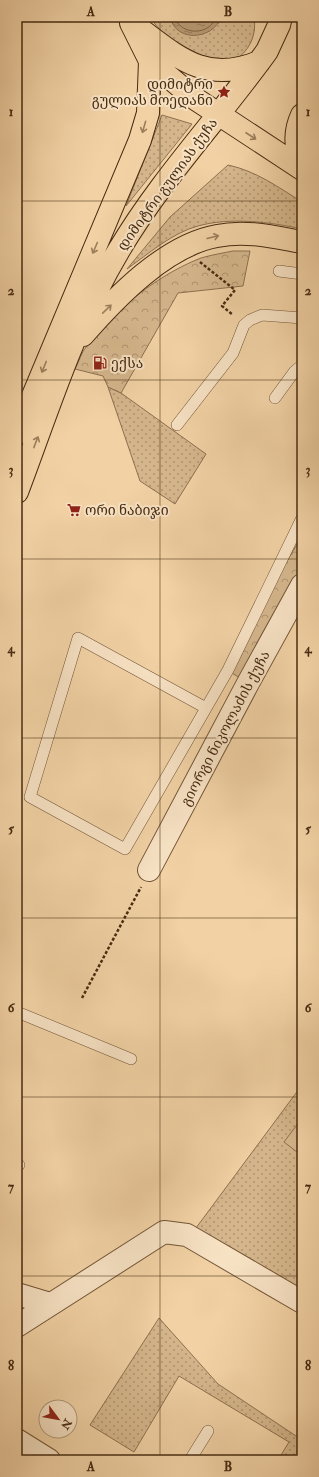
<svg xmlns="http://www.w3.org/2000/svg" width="319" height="1477" font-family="'IM FELL Double Pica','Noto Serif Georgian',serif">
<defs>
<pattern id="grass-dots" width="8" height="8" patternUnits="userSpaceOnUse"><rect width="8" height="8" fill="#d5b68c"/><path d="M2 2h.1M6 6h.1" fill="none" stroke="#af9471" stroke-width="1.8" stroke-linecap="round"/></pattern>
<pattern id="forest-crowns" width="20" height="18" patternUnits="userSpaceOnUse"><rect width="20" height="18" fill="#d5b68c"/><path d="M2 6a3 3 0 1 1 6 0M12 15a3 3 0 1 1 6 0" fill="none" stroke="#af9471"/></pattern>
<pattern id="water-ripples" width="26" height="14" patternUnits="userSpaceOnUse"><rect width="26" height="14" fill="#b89973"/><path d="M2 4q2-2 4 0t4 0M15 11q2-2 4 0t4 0" fill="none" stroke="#977d5d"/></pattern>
</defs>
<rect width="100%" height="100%" fill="#f2d2a5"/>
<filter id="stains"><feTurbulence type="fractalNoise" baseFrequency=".005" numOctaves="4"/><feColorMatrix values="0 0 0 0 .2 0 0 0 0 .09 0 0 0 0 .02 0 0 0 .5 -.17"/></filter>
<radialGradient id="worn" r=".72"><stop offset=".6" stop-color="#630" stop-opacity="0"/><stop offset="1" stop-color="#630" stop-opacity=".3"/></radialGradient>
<path fill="url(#grass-dots)" stroke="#8e704e" d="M149,17H170L171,22L219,23L221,17H254C258,41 243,61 220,66L167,38Z
M162,115L192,124L126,206Z
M228,165C256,171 278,187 302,202V229C270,222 230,217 198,226C172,233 148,254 127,269L170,217Z
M108,387L121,393L206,454L175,504L140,481Z
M302,1085V1294L193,1232Z
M159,1318L218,1384L302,1440V1444L296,1452L302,1455V1460H278L289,1442L179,1376L134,1452L90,1425Z"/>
<path fill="url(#forest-crowns)" stroke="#8e704e" d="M233,251H250L243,286L178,293L121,393L108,387L103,376L75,369C79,362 81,353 86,347C112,311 159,274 201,258C211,255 223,253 233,251Z
M302,536V578L242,679L223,668Z"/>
<path fill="#d5b68c" stroke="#8e704e" d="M302,1118V1156L284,1142Z"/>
<path fill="url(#water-ripples)" stroke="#8b6d4c" d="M170,17H221C213,40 176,43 170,17Z"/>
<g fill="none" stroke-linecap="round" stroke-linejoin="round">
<path stroke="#806242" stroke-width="1" d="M174,17C181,36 210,36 216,17"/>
<g stroke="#725536" stroke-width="12">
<path id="service" d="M279,271L302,274
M275,398L294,372L302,365
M177,425L233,353L244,325L250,320L262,315L302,318
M206,708L78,638L30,797L125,849L228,670L302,518
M17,1012L131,1059
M17,1165H19
M190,1460L208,1431"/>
</g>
<g stroke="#725536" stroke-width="24">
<path id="minor" d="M149,870L247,685L302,585
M17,1294L50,1304
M17,1326L164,1232L187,1235L302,1302
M17,1440L49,1460"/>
</g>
<g stroke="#472b11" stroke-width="24">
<path id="trunk" d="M131,23L150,61L194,98L302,169
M133,24C176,55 203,85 259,62
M302,115C295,130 294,147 302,161
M83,335C116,297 166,245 217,236C246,230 274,237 302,242
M17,434L140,140L148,113L150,61
M17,492C48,410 74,325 119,250C161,179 219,118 267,51L279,25L281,17"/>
</g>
<path stroke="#472b11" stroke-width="2.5" stroke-dasharray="3 2" stroke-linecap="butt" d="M200,262L235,290L222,306L233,315
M82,998L141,887"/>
<use href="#service" stroke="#f7e2c4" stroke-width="11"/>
<use href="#minor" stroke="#f7e2c4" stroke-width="22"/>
<use href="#trunk" stroke="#f2d2a5" stroke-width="22"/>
</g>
<defs><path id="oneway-shaft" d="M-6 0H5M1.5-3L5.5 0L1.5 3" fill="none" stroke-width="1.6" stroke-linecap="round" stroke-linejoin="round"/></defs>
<g stroke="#9c7e5b">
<use href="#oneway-shaft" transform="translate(144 127) rotate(106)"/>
<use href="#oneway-shaft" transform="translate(251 136) rotate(33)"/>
<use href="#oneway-shaft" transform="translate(213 237) rotate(-14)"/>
<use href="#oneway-shaft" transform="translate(95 248) rotate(113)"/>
<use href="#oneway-shaft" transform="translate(107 309) rotate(-44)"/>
<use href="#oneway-shaft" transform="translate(44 367) rotate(112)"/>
<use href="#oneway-shaft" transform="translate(36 442) rotate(-69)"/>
</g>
<path fill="none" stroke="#472b11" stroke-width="1" stroke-opacity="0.55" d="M160,17V1460M17,201H302M17,380H302M17,559H302M17,738H302M17,918H302M17,1097H302M17,1276H302"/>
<defs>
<g id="sight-bare" transform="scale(1.08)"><path d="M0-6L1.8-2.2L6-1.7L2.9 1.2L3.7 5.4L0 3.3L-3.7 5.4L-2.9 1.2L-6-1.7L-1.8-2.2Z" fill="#8f2418" stroke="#f7e2c4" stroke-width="2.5" paint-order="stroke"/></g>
<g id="fuel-bare" transform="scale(1.08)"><path d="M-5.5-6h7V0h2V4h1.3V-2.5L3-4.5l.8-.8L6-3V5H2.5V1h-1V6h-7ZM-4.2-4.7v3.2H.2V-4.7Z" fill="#8f2418" stroke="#f7e2c4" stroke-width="2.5" paint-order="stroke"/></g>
<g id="supermarket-bare" transform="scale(1.08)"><path d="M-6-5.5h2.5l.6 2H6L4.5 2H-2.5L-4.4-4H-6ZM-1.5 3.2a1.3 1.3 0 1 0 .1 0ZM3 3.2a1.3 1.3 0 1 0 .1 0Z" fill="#8f2418" stroke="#f7e2c4" stroke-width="2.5" paint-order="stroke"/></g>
</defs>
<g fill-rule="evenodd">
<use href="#sight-bare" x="224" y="92"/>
<use href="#fuel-bare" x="100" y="363"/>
<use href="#supermarket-bare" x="74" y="510"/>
</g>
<g text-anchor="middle" stroke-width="4" stroke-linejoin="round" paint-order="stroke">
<g font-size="14" fill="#472b11" stroke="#f7e2c4" text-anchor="start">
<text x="213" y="89" text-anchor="end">დიმიტრი<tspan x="213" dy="16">გულიას მოედანი</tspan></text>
<text x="111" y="368">ექსა</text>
<text x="85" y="515">ორი ნაბიჯი</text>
</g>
<g font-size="14" fill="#472b11" stroke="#f7e2c4">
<text transform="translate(167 184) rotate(-54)" y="5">დიმიტრი გულიას ქუჩა</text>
<text transform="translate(225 728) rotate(-62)" y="5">გიორგი ნიკოლაძის ქუჩა</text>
</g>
</g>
<rect width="319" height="1477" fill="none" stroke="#f2d2a5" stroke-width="44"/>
<g transform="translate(58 1419) rotate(122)"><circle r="19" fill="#f7e2c4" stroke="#b1997c"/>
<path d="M0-3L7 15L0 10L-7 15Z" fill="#8f2418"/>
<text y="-6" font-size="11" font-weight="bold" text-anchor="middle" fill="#472b11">N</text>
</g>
<rect x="22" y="22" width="275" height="1433" fill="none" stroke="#472b11" stroke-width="1.5"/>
<g font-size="13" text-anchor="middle" font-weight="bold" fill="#472b11">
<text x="91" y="16">A</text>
<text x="228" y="16">B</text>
<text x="11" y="116">1</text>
<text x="308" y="116">1</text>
<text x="11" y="295">2</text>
<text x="308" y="295">2</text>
<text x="11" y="474">3</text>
<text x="308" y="474">3</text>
<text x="11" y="653">4</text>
<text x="308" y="653">4</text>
<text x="11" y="833">5</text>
<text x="308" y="833">5</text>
<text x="11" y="1012">6</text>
<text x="308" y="1012">6</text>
<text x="11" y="1191">7</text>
<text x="308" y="1191">7</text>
<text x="11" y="1370">8</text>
<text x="308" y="1370">8</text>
<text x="91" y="1471">A</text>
<text x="228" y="1471">B</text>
</g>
<rect width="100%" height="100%" filter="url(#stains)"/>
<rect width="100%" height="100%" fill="url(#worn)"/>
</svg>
